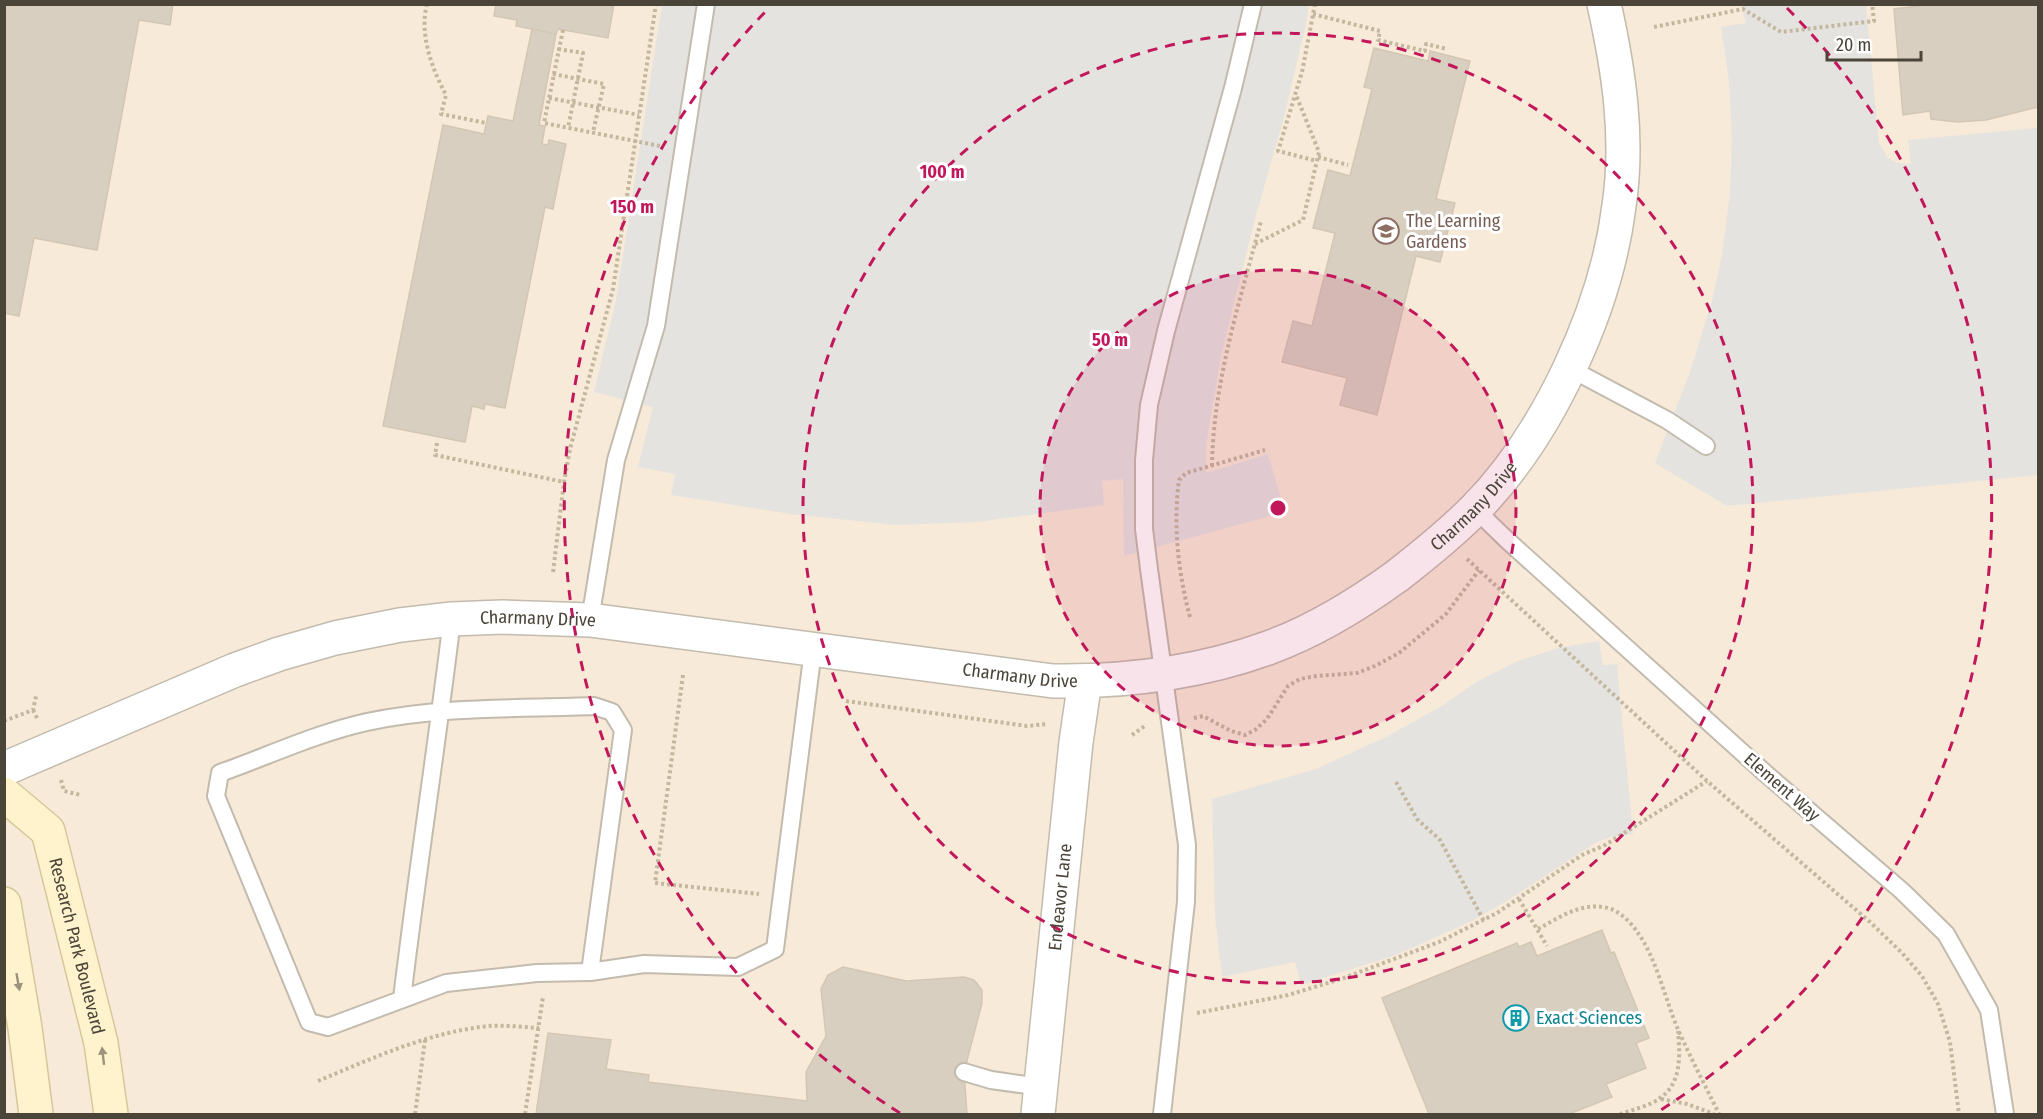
<svg xmlns="http://www.w3.org/2000/svg" width="2043" height="1119" font-family="'Fira Sans Condensed',sans-serif">
<rect width="100%" height="100%" fill="#f6f3ec"/>
<path fill="#f7ead8" d="M5,5H2038V1114H5Z"/>
<path fill="#e5e3e0" d="M662,5H1309L1305,28L1284,117L1255,219L1221,356L1206,446V473L1268,454L1285,512L1124,556L1123,479L1102,481L1104,505L977,522L896,525L791,514L671,495L675,474L638,467L653,407L594,392L616,300Z
M1741,5H1866L1879,143L1888,158L1897,163L1911,164L1908,140L2037,128L2038,475L1727,506L1655,463L1690,372L1712,301L1722,255L1730,193L1732,136L1729,81L1721,27L1746,23Z
M1599,641L1603,665L1617,664L1633,834L1611,837L1595,843L1510,899L1472,921L1396,955L1301,985L1295,962L1222,977L1215,917L1212,799L1316,769L1388,736L1443,705L1478,681L1518,661L1558,648Z"/>
<path fill="#d8cfc1" stroke="#d3c7b4" stroke-width="1.5" d="M4,4H173L170,25L139,20L97,250L34,238L19,316L4,313Z
M496,4H614L608,38L558,29L556,34L516,26L517,20L494,16Z
M1919,4H2038V107L1986,120L1957,122L1931,119L1930,111L1903,115L1894,9L1919,6Z
M532,29L556,34L539,125L545,126L542,144L548,145L549,140L566,144L553,209L545,207L505,408L485,404L484,409L472,406L465,442L383,426L443,125L484,134L488,116L513,121Z
M1374,48L1428,61L1430,51L1470,61L1436,199L1455,203L1440,262L1416,256L1377,415L1340,405L1347,378L1282,362L1293,321L1312,326L1335,233L1313,228L1328,170L1350,176L1372,89L1364,87Z
M1602,930L1611,953L1614,952L1649,1038L1636,1043L1646,1068L1606,1084L1612,1097L1569,1114H1429L1382,998L1517,943L1519,947L1531,942L1537,956Z
M843,967L906,981L964,977L974,980L982,990V1003L964,1072L967,1114H536L548,1033L611,1040L606,1069L649,1075L648,1082L807,1101L806,1072L826,1036L821,989L828,975Z"/>
<g fill="none" stroke-linecap="round" stroke-linejoin="round">
<g stroke="#c2bbae" stroke-width="20">
<path id="lane" d="M1569,368L1667,420L1706,446
M1475,509L1507,540L1765,773L1902,891L1946,934L1989,1010L2005,1114
M590,620L616,460L656,326L706,4
M590,972L623,730L612,712L594,706C519,709 441,706 367,722C317,733 268,756 220,773L216,796L309,1022L328,1027L446,983L537,973L590,972L644,964L738,967L775,949L813,650
M402,999C417,872 437,745 452,619
M964,1072L991,1080L1041,1087
M1162,1114L1186,902L1187,845L1149,569L1144,529V460L1149,405L1166,331L1233,88L1253,4"/>
</g>
<g stroke="#c2bbae" stroke-width="36">
<g id="street">
<path id="s1" d="M4,769L235,670L279,654L335,638L400,625L452,619L502,617L590,620L1053,681C1127,682 1199,673 1268,648C1315,631 1357,605 1397,576C1424,555 1450,534 1474,510C1548,435 1606,310 1619,206C1629,139 1619,71 1604,4"/>
<path id="s2" d="M1038,1114L1076,742L1085,681"/>
</g>
</g>
<g stroke="#d6c79b" stroke-width="36">
<g id="secondary">
<path id="s3" d="M4,794L48,831L101,1043L111,1114"/>
<path d="M4,904L25,1028L36,1114"/>
</g>
</g>
<path stroke="#c4b79f" stroke-width="4" stroke-dasharray="3 3" stroke-linecap="butt" d="M427,4C419,34 432,69 446,95L441,114L486,123
M1315,4L1302,72L1278,151L1317,161
M1313,14L1380,31L1378,40L1425,51L1426,44L1447,49
M1654,27L1743,9L1781,32L1874,21L1872,4
M563,30L544,123L660,146
M558,49L583,53L568,128
M553,74L604,84L593,132
M549,98L639,115
M1318,157L1348,165
M1255,244L1303,220L1319,152L1296,95
M437,443L435,455L564,482
M1212,466C1213,383 1240,301 1261,221
M1467,559L1707,781L1870,922L1902,953L1922,976L1938,1004L1950,1042L1959,1114
M553,572L564,482L570,449L613,289L656,4
M1190,617C1178,572 1173,526 1179,480L1186,473L1265,450
M683,675L655,883L759,894
M846,701L1027,726L1047,724
M33,710L38,720
M1194,718L1203,716L1231,731L1245,735L1255,730L1267,719L1288,686L1300,679L1317,676L1357,673L1375,666L1399,653L1446,614L1479,570
M4,721L33,710L36,696
M1132,735L1146,725
M61,780L64,791L81,795
M1396,782L1417,819L1440,840L1484,921
M1519,899L1547,946
M1538,929C1560,917 1584,900 1611,909C1622,913 1632,924 1638,933C1656,958 1665,998 1677,1027C1690,1057 1705,1085 1719,1114
M1197,1013L1288,995L1341,979L1439,942L1497,913L1582,855L1605,845L1707,781
M318,1081C373,1058 429,1032 489,1026C505,1025 523,1027 539,1028
M1661,1099L1687,1104L1714,1114
M415,1114L425,1040
M525,1114L543,997
M1620,1114C1632,1110 1650,1106 1660,1098C1682,1083 1680,1055 1678,1031"/>
<use href="#lane" stroke="#fff" stroke-width="16"/>
<use href="#street" stroke="#fff" stroke-width="33"/>
<use href="#secondary" stroke="#fff3cd" stroke-width="33"/>
</g>
<defs><path id="oneway-solid" d="M-6-.8H1V-3.2L6.5 0L1 3.2V.8H-6Z" transform="scale(1.5)"/></defs>
<g fill="#9c937c">
<use href="#oneway-solid" transform="translate(18 982) rotate(80)"/>
<use href="#oneway-solid" transform="translate(103 1056) rotate(-97)"/>
</g>
<circle cx="1278" cy="508" r="238" fill="#c2185b" fill-opacity=".12"/>
<g fill="none" stroke="#c2185b" stroke-width="3" stroke-dasharray="10 8">
<circle cx="1278" cy="508" r="238"/>
<circle cx="1278" cy="508" r="475"/>
<path d="M900 1113A713 713 0 0 1 769 8M1787 8A713 713 0 0 1 1656 1113"/>
</g>
<defs>
<g id="school-ring" transform="scale(1.35)"><circle r="9.5" fill="#fff" stroke="#8d6e63" stroke-width="1.5"/><path d="M0-5L7-2L0 1L-7-2ZM-4 1L0 2.5L4 1V4Q0 6-4 4Z" fill="#8d6e63"/></g>
<g id="building-ring" transform="scale(1.35)"><circle r="9.5" fill="#fff" stroke="#0f9aa8" stroke-width="1.5"/><path d="M-4-6H4V6H1V3H-1V6H-4ZM-2.5-4.3h1.7v1.8h-1.7ZM.8-4.3h1.7v1.8H.8ZM-2.5-1h1.7V.8h-1.7ZM.8-1h1.7V.8H.8Z" fill="#0f9aa8"/></g>
</defs>
<g fill-rule="evenodd">
<use href="#school-ring" x="1386" y="231"/>
<use href="#building-ring" x="1516" y="1018"/>
</g>
<g text-anchor="middle" stroke-width="6" stroke-linejoin="round" paint-order="stroke">
<g font-size="18" fill="#785e54" stroke="#fff" text-anchor="start">
<text x="1406" y="227">The Learning<tspan x="1406" dy="21">Gardens</tspan></text>
</g>
<g font-size="18" fill="#4b4439" stroke="#fff">
<text dy="6" stroke="none"><textPath href="#s1" startOffset="1551">Charmany Drive</textPath></text>
<text dy="6" stroke="none"><textPath href="#s1" startOffset="561">Charmany Drive</textPath></text>
<text dy="6" stroke="none"><textPath href="#s1" startOffset="1047">Charmany Drive</textPath></text>
<text transform="translate(1782 787) rotate(41)" y="6">Element Way</text>
<text dy="6" stroke="none"><textPath href="#s2" startOffset="218">Endeavor Lane</textPath></text>
<text dy="6" stroke="none"><textPath href="#s3" startOffset="176">Research Park Boulevard</textPath></text>
</g>
<g font-size="18" fill="#0d838f" stroke="#fff" text-anchor="start">
<text x="1536" y="1024">Exact Sciences</text>
</g>
</g>
<circle cx="1278" cy="508" r="9" fill="#c2185b" stroke="#fff" stroke-width="3"/>
<g font-size="18" text-anchor="middle" font-weight="bold" fill="#c2185b" stroke="#fff" stroke-width="6" stroke-linejoin="round" paint-order="stroke">
<text x="942" y="178">100 m</text>
<text x="632" y="213">150 m</text>
<text x="1110" y="346">50 m</text>
</g>
<rect width="2043" height="1119" fill="none" stroke="#4b4439" stroke-width="12"/>
<path d="M1827 51v9h94v-9" fill="none" stroke="#4b4439" stroke-width="3"/>
<text x="1836" y="51" font-size="18" fill="#4b4439" stroke="#ffffff" stroke-width="4.5" paint-order="stroke">20 m</text>
</svg>
